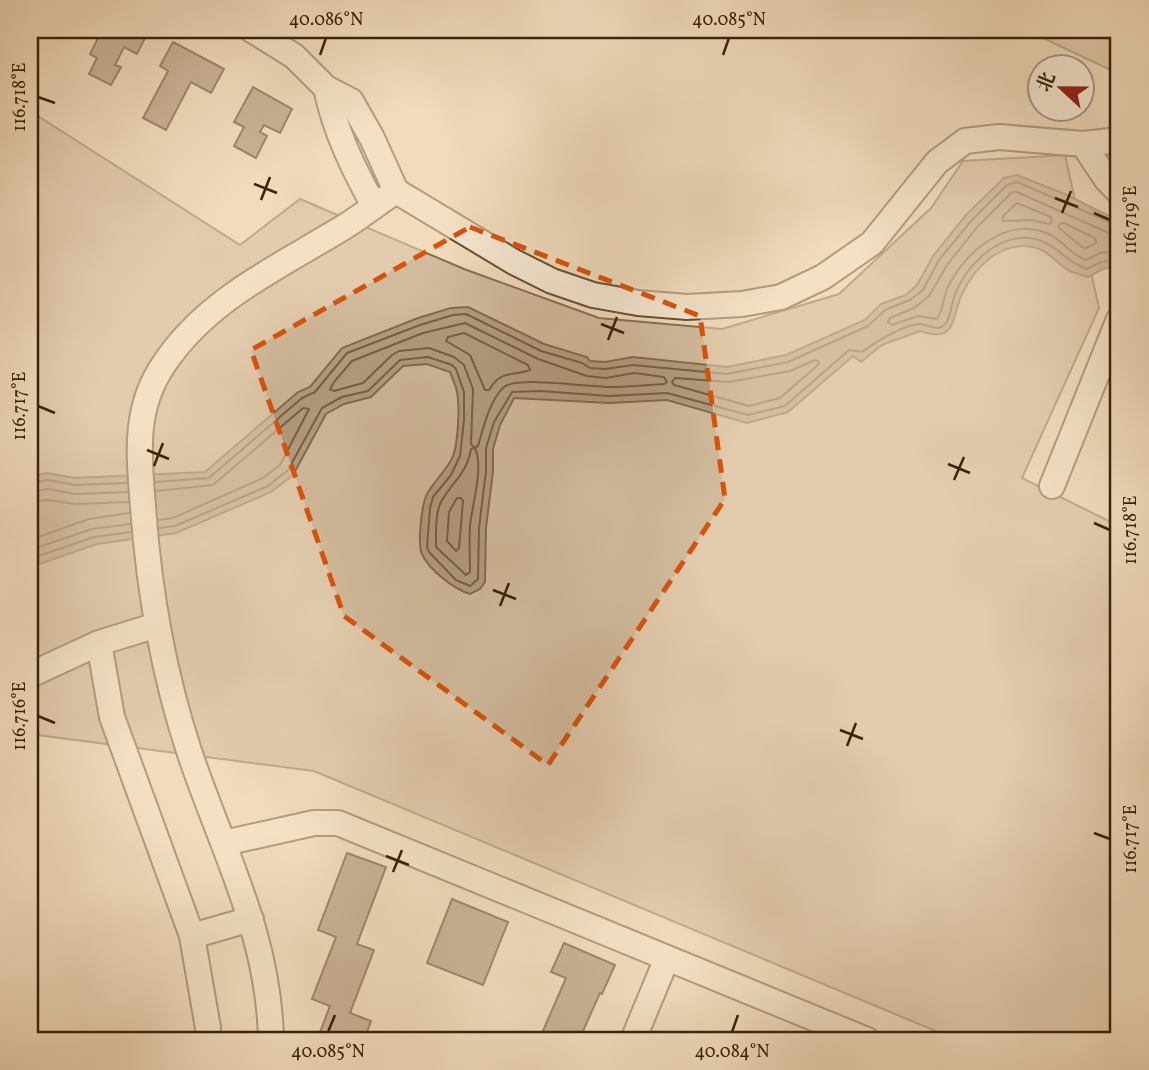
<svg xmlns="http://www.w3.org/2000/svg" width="1149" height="1070" font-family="Vollkorn,'Noto Serif SC',serif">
<rect width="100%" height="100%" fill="#f1dbbc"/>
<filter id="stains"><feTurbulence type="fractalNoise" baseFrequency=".00286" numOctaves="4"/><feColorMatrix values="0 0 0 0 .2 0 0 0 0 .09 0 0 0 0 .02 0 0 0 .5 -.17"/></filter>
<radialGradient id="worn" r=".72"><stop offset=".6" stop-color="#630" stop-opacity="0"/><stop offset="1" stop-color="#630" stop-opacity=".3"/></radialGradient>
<path fill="#d2bb9d" stroke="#866e52" stroke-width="2" d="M1026,30H1119V74Z
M30,111L240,245L300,199L464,269L599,318L722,329L839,294L931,208L963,161L1065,155L1099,308L1022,478L1119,526V1040H957L314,771L30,734Z"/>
<path fill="#b39c7f" stroke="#836b4f" stroke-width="2" d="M1017,175L1067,195L1119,221L1118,266L1103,269L1088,277C1082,275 1074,273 1068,270C1055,262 1048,250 1033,247C1000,241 975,267 962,294C951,318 957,344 920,331L882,345L861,362L853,356L788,412L747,423L667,400L609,403L514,398L500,425L493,449V471L486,528L485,582L480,589L470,594C454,589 429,570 422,554C417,544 422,506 426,496C433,481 447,471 453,456C458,443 460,406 457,392C456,385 452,378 450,372L427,364L403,366L371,397L344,404L326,414L293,475L271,492L176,533L97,544L34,566L30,565V476L47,473L75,478L205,472L298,392L310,387L342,348L418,318L451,308L468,307L544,344L587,357L590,361L605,362L633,357L727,367L786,355L865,320L881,304L906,295L917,285L933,256L966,215L1004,178Z"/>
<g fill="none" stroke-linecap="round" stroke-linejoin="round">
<path stroke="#775e44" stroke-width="2" d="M1017,203L1051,217L1052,222L1049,224L1031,220L1003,221V216Z
M1064,223L1095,238L1096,243L1086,248L1082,247L1059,228V224Z
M1119,235L1111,234L1017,192H1012L978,226L947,265L929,296L914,308L890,318L888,322L892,325L918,316L937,319C943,310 943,299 947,289C964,252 1008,214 1051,235C1064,242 1071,255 1086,260L1100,253L1119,251
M465,323L538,359L587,376L606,378L634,373L664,377L667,382L664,384C646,385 628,387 610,387C590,387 517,376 504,387C490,399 483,429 478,446L474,448L471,444L473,389L464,365L454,357L429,348L399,351L392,355L363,383L334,391L330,389L334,382L352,361L423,333Z
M464,333L528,365L530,370C511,377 502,369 489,390H485L470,355L446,341L448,337Z
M815,360L819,362L818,365L780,398L749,406L674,385L672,382L675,378L729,382L790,371Z
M475,448C484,467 472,505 470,526C469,542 470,557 470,572L466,575L436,547C436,534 435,514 441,502C451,483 467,474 471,449Z
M155,482L209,478L302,398L315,392L347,353L420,325L453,315L466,314L541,351L582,363L590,368L605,369L633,365L727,374L788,362L868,326L885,310L910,300L923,290L939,260L972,220L1007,185L1017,182L1119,226
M30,483L48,480L75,485L127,483
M156,491L213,485L303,408L309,409L280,465L263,478L173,518L158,520
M30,492L48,489L75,494L128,492
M457,498H461L463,501L459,548L456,551L447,541L449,512Z
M30,502L48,500L75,504L129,502
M159,528L175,526L268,486L288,470L322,408L342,397L368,391L400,360L428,357L452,365L456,369L464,392V420L460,456L451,475L433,497L430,508L427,547L429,552L456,580L470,586L478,579L479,528L486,471V448L494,422L512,392L540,391L609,396L667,393L748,415L785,406L849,350L862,352C874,343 906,323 921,324C930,325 938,333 946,323C952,314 951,302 956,292C970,259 1008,225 1046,243C1061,250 1068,263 1087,269L1101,262L1119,259
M30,540L89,519L129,513
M30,550L92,529L130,524
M30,559L94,537L131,532"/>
</g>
<path fill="#9a8266" stroke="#3b2108" stroke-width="2" d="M102,30H149L137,54L124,47L115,65L121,67L111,85L89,74L97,58L90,54Z
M173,42L224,69L211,93L191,82L166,130L143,118L168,71L160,66Z
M253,87L292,109L280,133L264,125L260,132L267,136L256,158L234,146L244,127L234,122Z
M347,853L386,867L357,944L374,950L350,1013L371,1021L364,1040H317L330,1006L312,999L336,937L318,930Z
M452,899L508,922L483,985L427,963Z
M564,943L615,965L602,994L600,993L579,1040H539L566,978L551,972Z"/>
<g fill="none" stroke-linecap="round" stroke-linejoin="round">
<g stroke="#685035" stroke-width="28">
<path id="minor" d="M252,30L294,56L326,88L351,101L372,138L396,191L514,262L552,281L593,295L638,303L687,307L742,304L781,297L823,277L872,243L937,162L965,141L999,137L1083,144L1119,140
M326,88C335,131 353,168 374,206
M1083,144L1107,180L1119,192
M1052,486L1119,319
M99,643L112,717L192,936L208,1028L207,1040
M30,675L99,643L157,625
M224,843L314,823H338L867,1040
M192,936L251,919
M271,1040C269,933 222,850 189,751C163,672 149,590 143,507C139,456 133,409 164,364C207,299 279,267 344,227C362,216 378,203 396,191
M633,1040L667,958"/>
</g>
<use href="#minor" stroke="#f6e8d3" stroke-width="24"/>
</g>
<path d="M0 0H1149V1070H0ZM470,227L700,316L725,499L548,765L344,616L251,350Z" fill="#f1dbbc" fill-opacity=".55" fill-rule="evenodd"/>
<path fill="none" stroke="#d7530c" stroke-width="5" stroke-dasharray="14 9" stroke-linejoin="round" d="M470,227L700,316L725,499L548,765L344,616L251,350Z"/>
<path fill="none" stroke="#3b2108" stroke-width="2.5" d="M320,55L326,38M723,55L729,38M38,97L55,103M254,184L277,193M1055,198L1078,207M261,200L270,177M1062,213L1071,191M1094,213L1110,220M601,324L624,333M608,340L617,317M38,406L55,413M147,450L169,459M948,464L970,473M154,466L163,443M954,480L964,457M1094,523L1110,530M493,590L516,599M500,606L509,583M38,716L55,723M840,730L863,739M847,746L856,723M1094,833L1110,839M386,856L409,865M393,872L402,850M328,1032L335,1015M732,1032L738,1015"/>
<rect width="1149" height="1070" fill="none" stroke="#f1dbbc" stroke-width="77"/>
<g transform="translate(1061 88) rotate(292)"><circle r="33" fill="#f6e8d3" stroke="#ab9882" stroke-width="2"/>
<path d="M0-5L12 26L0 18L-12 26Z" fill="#8f2418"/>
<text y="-10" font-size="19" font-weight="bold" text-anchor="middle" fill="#3b2108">北</text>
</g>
<rect x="38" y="38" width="1072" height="994" fill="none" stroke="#3b2108" stroke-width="2.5"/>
<g font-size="18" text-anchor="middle" fill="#3b2108">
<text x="326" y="25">40.086°N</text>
<text x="729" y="25">40.085°N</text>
<text transform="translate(19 97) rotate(-90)" y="6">116.718°E</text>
<text transform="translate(1130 220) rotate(-90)" y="6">116.719°E</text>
<text transform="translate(19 406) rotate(-90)" y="6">116.717°E</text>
<text transform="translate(1130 530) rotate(-90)" y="6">116.718°E</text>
<text transform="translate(19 716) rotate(-90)" y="6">116.716°E</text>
<text transform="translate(1130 839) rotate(-90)" y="6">116.717°E</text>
<text x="328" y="1057">40.085°N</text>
<text x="732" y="1057">40.084°N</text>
</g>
<rect width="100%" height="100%" filter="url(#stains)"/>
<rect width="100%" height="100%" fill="url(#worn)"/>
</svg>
